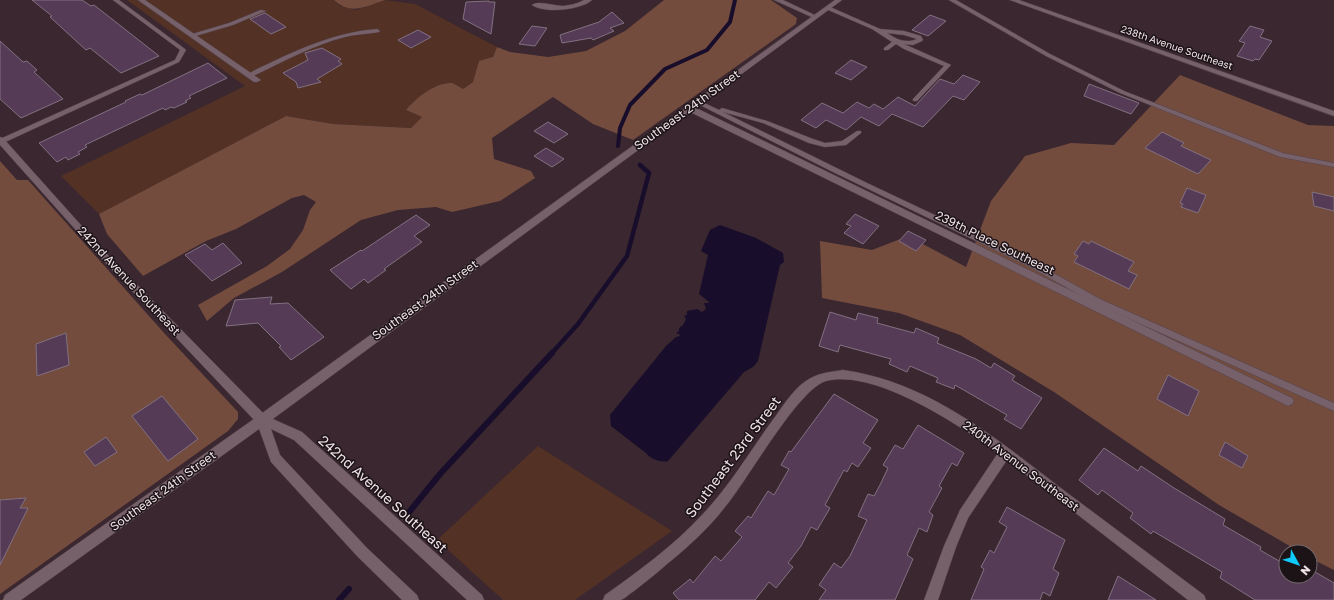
<svg xmlns="http://www.w3.org/2000/svg" width="1334" height="600" font-family="'Golos Text',sans-serif">
<rect width="100%" height="100%" fill="#3a2730"/>
<path fill="#533125" d="M127,0H334L340,6L356,10L385,0L415,4L497,47L493,57L479,62L473,82L463,89C460,87 455,84 452,83C434,82 417,98 406,110L422,117L411,128L333,124L286,116L99,214L61,176L245,86Z
M538,446L672,531L575,600H503L437,540Z"/>
<path fill="#734c3e" d="M334,0H385C367,6 350,16 334,0Z
M664,0H771L797,18L796,24L633,140L593,124L553,97L492,138L494,159L531,171L535,178L500,201L452,212L436,207L398,210L361,220L282,272L234,298L207,321L198,305L267,266L290,249L303,230L310,210L316,202L304,195L292,198L236,229L206,241L143,276L107,234L99,214L286,116L333,124L411,128L422,117L406,110C416,98 435,82 452,83C455,84 460,87 463,89L473,82L479,61L493,57L497,47L510,52L548,57L586,51L625,31Z
M1180,75L1308,125L1334,126V570L1310,558V552H1300L1219,505L1054,392L960,335L899,313L822,298L820,241L872,250L908,236L966,267L991,201L1025,156L1071,143L1114,145Z
M0,161L17,180H28L165,334L238,412V419L228,431L0,594Z"/>
<path fill="#180d2a" d="M720,225L756,238L783,253L784,262L780,265L758,361L753,367L744,372L668,461C661,463 650,459 646,453L611,426L610,415L666,346L676,337L680,336L679,334L676,333L679,331V328L683,325L686,319L684,316L687,315V311L697,309L702,312L706,309L704,303H709V302L699,294L708,255L701,251L710,230Z"/>
<g fill="none" stroke-linecap="round" stroke-linejoin="round">
<path stroke="#180d2a" stroke-width="4" d="M618,146L620,128L630,105L665,69L707,50L730,22L735,0"/>
<path stroke="#180d2a" stroke-width="4.5" d="M551,354L578,324L627,256L649,173L640,165"/>
<path stroke="#180d2a" stroke-width="6" d="M410,511L440,474L552,353
M339,600L349,589"/>
</g>
<path fill="#563b57" stroke="#817181" d="M32,0H82L91,6L94,5L159,56L121,73L90,48L86,50L50,17L52,16Z
M489,1V2H495L491,34L463,19L466,2Z
M612,12L624,23L610,28L614,31L593,40L591,38L562,43L560,35L599,22Z
M265,13L286,27L271,34L250,19Z
M930,15L946,21L928,36L912,30Z
M532,26L547,28L535,46L519,44Z
M1250,26L1264,30L1260,37L1272,41L1259,60L1255,59L1253,61L1237,56L1245,43L1239,41Z
M418,30L431,37L411,48L398,40Z
M0,41L23,62L27,61L37,70L34,72L63,99L21,118L0,99Z
M322,48L341,59L338,61L342,64L317,79L321,82L298,88L296,82L283,73L308,60L305,53Z
M851,60L867,67L851,80L835,73Z
M208,63L227,78L189,96L191,98L185,101L187,102L174,108L171,107L165,110L163,108L85,145L87,147L78,152L80,154L68,160L66,157L57,162L39,143L126,102L125,101L140,94L142,95Z
M963,75L980,82L964,100L953,96L923,127L892,114L879,126L861,117L846,130L826,120L816,128L801,120L822,103L843,113L857,102L869,108L874,104L883,109L898,97L915,106L940,79L954,84Z
M1089,84L1139,103L1131,114L1084,96Z
M548,122L568,134L554,143L534,131Z
M1162,132L1184,143L1181,146L1211,160L1198,174L1145,148Z
M546,148L564,159L552,167L534,156Z
M1187,188L1206,195L1198,213L1181,207L1183,204L1180,203Z
M1312,192L1334,197V211L1314,206Z
M855,214L879,226L863,244L844,233L851,226L846,224Z
M416,215L430,225L414,236L422,242L384,269L386,270L368,283L364,279L351,289L330,270L361,250L362,251Z
M908,231L926,240L916,251L899,241Z
M1083,241L1089,244L1091,241L1134,262L1128,271L1137,275L1129,289L1074,262L1078,256L1074,254Z
M223,243L242,263L212,281L185,255L205,244L212,250Z
M272,297L270,304L288,303L324,337L291,360L279,347L281,346L258,323L226,326L235,300Z
M830,312L856,320L858,313L878,318L877,323L914,333L916,328L939,338L937,343L976,359L991,368L994,363L1015,376L1012,380L1042,398L1021,429L1004,419L1007,415L955,385L954,389L936,382L938,378L910,366L907,372L889,364L891,359L840,345L838,352L819,346Z
M66,333L69,365L37,376L36,344Z
M1168,375L1199,391L1188,416L1157,399Z
M834,394L878,420L863,443L871,448L858,467L852,463L847,472L844,470L825,505L830,508L817,530L811,527L801,546L788,563L793,567L776,588L769,582L755,600H679L673,593L690,579L693,583L715,556L721,561L742,537L735,531L748,516L751,518L768,491L774,495L789,469L781,465L789,451L791,452Z
M162,396L198,439L168,461L132,416Z
M918,425L964,453L957,466L952,463L939,486L942,488L929,512L933,515L927,532L919,528L907,555L913,559L895,600H819L826,590L819,585L834,563L841,568L850,556L867,520L858,516L868,494L874,496L880,485L888,468L883,465L895,445L903,449Z
M106,437L117,452L95,466L84,452Z
M1225,442L1248,456L1242,468L1219,455Z
M1104,448L1138,471L1141,466L1174,488L1225,519L1223,525L1261,547L1260,550L1286,565V576H1306L1310,578V569L1334,583V600H1255L1220,578L1222,572L1153,531L1151,534L1130,518L1133,513L1102,490L1098,495L1079,480Z
M26,498L20,508H28L0,565V500Z
M1007,507L1065,540L1053,569L1059,573L1050,596L1043,592L1040,600H971L984,569L981,567L990,550L994,553L1007,527L999,522Z
M1118,576L1156,600H1108Z"/>
<g fill="none" stroke-linecap="round" stroke-linejoin="round">
<g stroke="#53434a" stroke-width="1">
<path id="lane" d="M113,0H119L185,49L186,50L179,62L3,143H0V139L175,60L180,50Z
M949,0H956L1050,54L1124,91L1283,153L1334,163V167L1280,157L1120,93L1046,56Z
M826,7H830L880,29L904,31L921,36L923,40L922,41L913,45L904,44L951,65L917,101H913V99L944,66L904,49L896,44L888,50H884V48L892,42L872,29L826,9ZM887,33L904,35L917,39C906,44 896,39 887,33Z
M261,10L266,11L233,25L192,37L189,35L229,23Z
M377,29L380,31L379,32C368,34 356,34 345,37C313,45 283,62 253,76H249L248,75C254,69 265,66 272,62C306,46 339,32 377,29Z
M698,100L719,110L722,108L767,121L813,139L825,143L842,141L857,131H861V133L846,145L825,147L809,143L763,123L723,112L867,183L1013,252L1057,275L1100,299L1334,403V411L1094,303L1030,267L835,173L696,103L695,102Z"/>
</g>
<g stroke="#53434a" stroke-width="1">
<path id="street" d="M138,0H145L261,80L257,82H254Z
M584,0H592C581,10 544,14 532,5C538,0 554,6 563,6C570,5 577,4 584,0Z
M774,0H783L819,17L814,18Z
M1010,0H1019L1334,111V116Z
M686,106H692L1292,398L1294,401L1292,404L1288,406L1284,404L686,110Z
M0,137L3,138L105,252L266,416L302,432L482,595L484,600H467L294,440L271,429L280,455L367,548L417,595L419,600H402L357,556L271,462L257,423L99,256L0,145Z
M843,370C930,382 998,440 1066,492C1112,526 1158,561 1204,595L1206,600H1188L1007,460L968,518L956,547L938,600H924L944,546L960,510L998,453C961,426 874,368 826,381C798,389 747,481 725,507C708,529 688,547 667,564C656,574 645,582 634,591C630,593 626,598 621,600C617,600 608,600 603,600L605,595C639,571 673,546 701,516C729,487 749,453 772,421C782,408 792,390 806,381C817,373 830,372 843,370Z"/>
</g>
<g stroke="#53434a" stroke-width="1">
<path id="secondary" d="M835,0H842L266,424L21,600H3L5,595L258,416Z"/>
</g>
<use href="#lane" fill="#76606a" fill-rule="evenodd"/>
<use href="#street" fill="#76606a" fill-rule="evenodd"/>
<use href="#secondary" fill="#76606a" fill-rule="evenodd"/>
</g>
<g text-anchor="middle" stroke-width="3" stroke-linejoin="round" paint-order="stroke">
<g font-size="10" fill="#f0e3e8" stroke="#1c1317">
<text transform="translate(1177 47) rotate(19)" y="4">238th Avenue Southeast</text>
</g>
<g font-size="12" fill="#f0e3e8" stroke="#1c1317">
<text transform="translate(687 110) rotate(-36)" y="4">Southeast 24th Street</text>
<text transform="translate(995 243) rotate(26)" y="4">239th Place Southeast</text>
<text transform="translate(129 281) rotate(47)" y="4">242nd Avenue Southeast</text>
<text transform="translate(425 300) rotate(-36)" y="4">Southeast 24th Street</text>
<text transform="translate(1021 466) rotate(37)" y="4">240th Avenue Southeast</text>
<text transform="translate(163 491) rotate(-36)" y="4">Southeast 24th Street</text>
</g>
<g font-size="14" fill="#f0e3e8" stroke="#1c1317">
<text transform="translate(733 457) rotate(-53)" y="5">Southeast 23rd Street</text>
<text transform="translate(383 494) rotate(42)" y="5">242nd Avenue Southeast</text>
</g>
</g>
<g transform="translate(1298 564) rotate(130)"><circle r="19" fill="#1c1317" stroke="#71666b"/>
<path d="M0-3L7 15L0 10L-7 15Z" fill="#0fcafa"/>
<text y="-6" font-size="11" font-weight="bold" text-anchor="middle" fill="#f0e3e8">N</text>
</g>
</svg>
